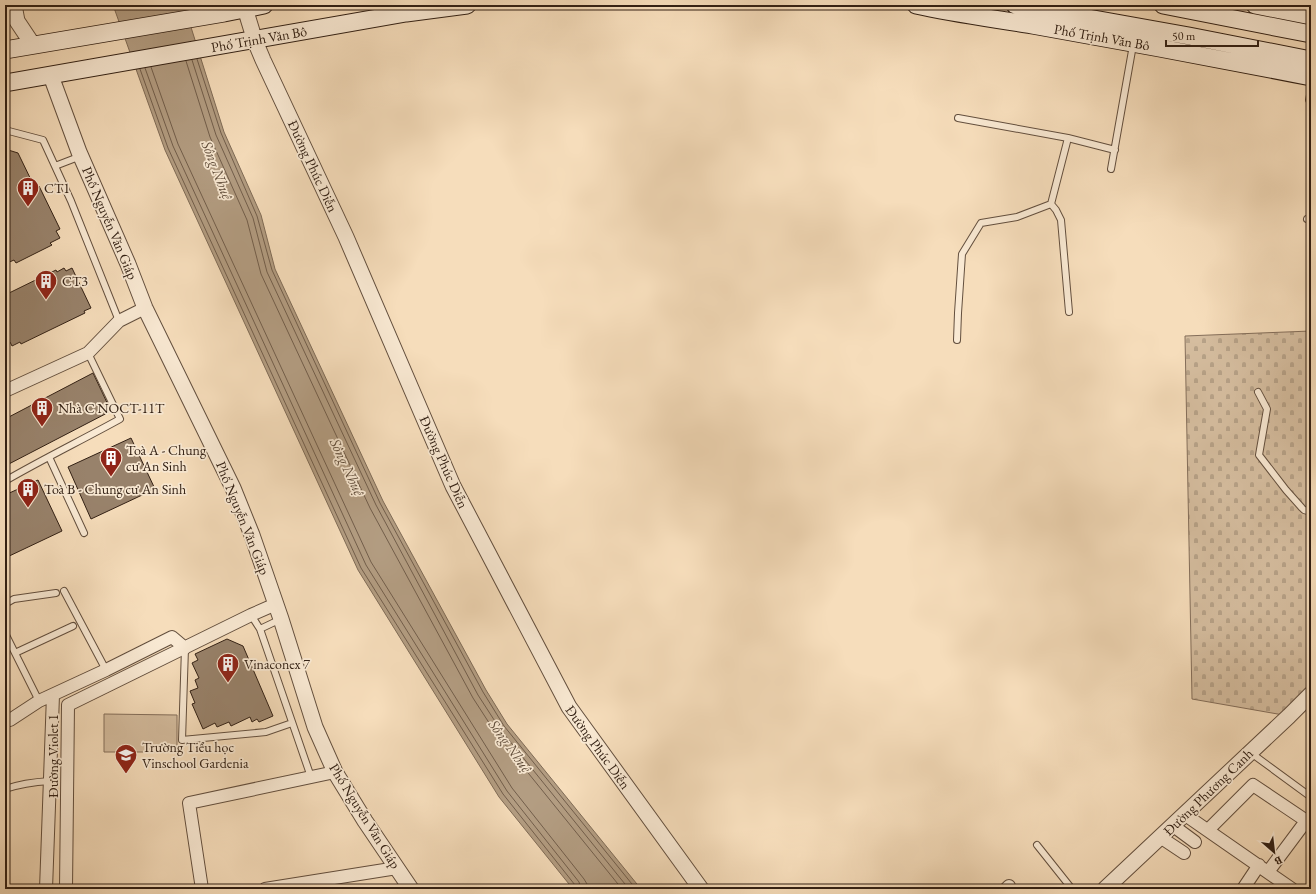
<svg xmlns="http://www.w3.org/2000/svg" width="1316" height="894" font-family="'EB Garamond',serif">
<defs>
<pattern id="cemetery-stones" width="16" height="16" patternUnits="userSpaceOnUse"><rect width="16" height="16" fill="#d5bd9f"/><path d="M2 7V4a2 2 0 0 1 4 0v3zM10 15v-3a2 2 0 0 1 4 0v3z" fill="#b7a288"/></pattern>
</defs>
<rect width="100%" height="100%" fill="#f6ddbb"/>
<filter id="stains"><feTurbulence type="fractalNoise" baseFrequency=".005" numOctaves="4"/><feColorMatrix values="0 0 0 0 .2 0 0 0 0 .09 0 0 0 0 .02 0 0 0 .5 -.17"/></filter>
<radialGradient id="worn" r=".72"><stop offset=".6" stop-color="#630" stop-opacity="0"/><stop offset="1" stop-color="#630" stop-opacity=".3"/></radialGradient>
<path fill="url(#cemetery-stones)" stroke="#846e5a" d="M1311,331V694L1289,716L1192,699L1185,336Z"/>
<path fill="#d5bd9f" stroke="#846e5a" d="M104,714L177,715V752H104Z"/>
<path fill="#b39d82" stroke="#7f6b56" d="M113,5H184L224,132L261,215L275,269L383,501L486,690L507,724L641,889H573L499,797L358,570L165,150Z"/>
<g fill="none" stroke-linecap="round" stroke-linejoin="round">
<path stroke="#725e4b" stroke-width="1" d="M197,59L221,133L257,216L272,270L380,503L483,692L504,726L636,889
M192,60L216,135L253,218L267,272L376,505L478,695L500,729L629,889
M186,61L210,137L247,220L261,274L370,508L473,698L495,732L622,889
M151,67L178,144L371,562L512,788L584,879L587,884V889
M145,68L173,146L366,565L507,791L579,882L581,889
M140,69L168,148L361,568L503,794L575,885L576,889"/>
</g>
<path fill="#98826b" stroke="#322014" d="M5,149L18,153L35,188L39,186L60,229L56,231L60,238L50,243L52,245L16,263L14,260L5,264Z
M64,268L66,271L72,268L91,308L84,311L85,313L21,344L20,342L12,346L10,342L5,344V295L56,270L57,272Z
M93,373L111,411L5,466V419Z
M131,438L155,489L91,519L68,467Z
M38,480L62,531L5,558V495Z
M227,639L243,646L273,716L259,722L257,719L252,722L250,717L231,726L229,722L217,727L215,723L203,729L192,704L195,703L190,691L198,688L195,680L199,678L192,663L198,660L195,654Z"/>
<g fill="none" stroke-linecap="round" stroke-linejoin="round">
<g stroke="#634f3e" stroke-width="8">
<path id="service" d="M5,5H7
M1311,90L1309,100L1311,103
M958,118L1068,138
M5,130L43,140L71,201L119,321
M55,166L81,156
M1111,169L1133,45
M1051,204L1056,210L1061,220L1069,312
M1307,219L1311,220
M957,340L958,313L962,254L981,223L1017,217L1051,204L1068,138L1115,150
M1258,392L1267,409L1259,455L1286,490L1302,508L1304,510L1311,512
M49,457L84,533
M5,481C43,459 82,440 120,419L88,353
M64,591L106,670
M5,604L14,599L56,593
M251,615L260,629
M281,619L260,629L311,777
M5,633L39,701
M185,648L182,740L266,732L292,723
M15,653L73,626
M1251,753L1311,797
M5,789C20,784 34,782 50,781
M1037,845L1072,889"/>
</g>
<g stroke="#634f3e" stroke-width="14">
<path id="minor" d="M5,391L88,353L119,321L145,308
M10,720L39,701L106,670L172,637L185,648
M1184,814L1292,889
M1172,825L1195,842
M1208,830L1253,785L1311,824
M1160,837L1184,853
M1268,872L1306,821
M46,889L53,695
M66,889L68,705L251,615L276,604
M202,889L189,803L335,772
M265,889L397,868
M1006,889L1009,886
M1243,889L1259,865"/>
</g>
<g stroke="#634f3e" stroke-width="17">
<path id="tertiary" d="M14,5L17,21L33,45
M244,5L255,41L263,60L346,237L453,486L569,707L701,889
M51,76L79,152L128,264L145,308L233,488L252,535L281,619L315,727L335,772L365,821L411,889
M1105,889L1289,716L1311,694"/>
</g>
<g stroke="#322014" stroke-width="19">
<path id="secondary" d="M916,5C956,14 997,19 1038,26C1129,42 1220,59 1311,77
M1015,5L1189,36L1311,60
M1163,5L1311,34
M1255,5L1311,16
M5,50L224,13L264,5
M5,83L406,13L467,5"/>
</g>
<use href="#service" stroke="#f9e9d3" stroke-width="6"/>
<use href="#minor" stroke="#f9e9d3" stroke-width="12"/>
<use href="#tertiary" stroke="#f9e9d3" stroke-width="15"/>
<use href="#secondary" stroke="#f9e9d3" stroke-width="17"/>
</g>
<defs>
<g id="building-pin" transform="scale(1.15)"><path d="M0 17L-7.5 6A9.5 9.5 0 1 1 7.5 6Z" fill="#8f2418" stroke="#f9e9d3"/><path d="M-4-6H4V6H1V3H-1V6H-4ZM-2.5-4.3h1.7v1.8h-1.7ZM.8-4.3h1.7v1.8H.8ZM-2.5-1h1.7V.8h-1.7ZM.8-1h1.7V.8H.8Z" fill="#fff"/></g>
<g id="school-pin" transform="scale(1.15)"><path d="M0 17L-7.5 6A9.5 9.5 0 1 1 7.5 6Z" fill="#8f2418" stroke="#f9e9d3"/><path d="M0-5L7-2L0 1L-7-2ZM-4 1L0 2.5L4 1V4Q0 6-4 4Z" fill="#fff"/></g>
</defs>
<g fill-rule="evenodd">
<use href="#building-pin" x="28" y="188"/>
<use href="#building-pin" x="46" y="281"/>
<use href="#building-pin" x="42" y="408"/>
<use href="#building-pin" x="111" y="458"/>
<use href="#building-pin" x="28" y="489"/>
<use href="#building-pin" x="228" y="664"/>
<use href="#school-pin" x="126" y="755"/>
</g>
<g text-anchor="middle" stroke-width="3.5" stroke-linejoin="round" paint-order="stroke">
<g font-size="14" fill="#322014" stroke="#f9e9d3">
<text transform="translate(1102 37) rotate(10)" y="5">Phố Trịnh Văn Bô</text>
<text transform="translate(259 39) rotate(-10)" y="5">Phố Trịnh Văn Bô</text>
<text transform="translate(313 166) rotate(65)" y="5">Đường Phúc Diễn</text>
<text transform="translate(110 223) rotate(67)" y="5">Phố Nguyễn Văn Giáp</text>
<text transform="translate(444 462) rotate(66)" y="5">Đường Phúc Diễn</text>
<text transform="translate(243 518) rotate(68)" y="5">Phố Nguyễn Văn Giáp</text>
<text transform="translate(598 747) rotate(54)" y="5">Đường Phúc Diễn</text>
<text transform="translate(53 756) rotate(-90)" y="5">Đường Violet 1</text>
<text transform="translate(1208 792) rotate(-44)" y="5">Đường Phương Canh</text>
<text transform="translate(365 816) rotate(58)" y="5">Phố Nguyễn Văn Giáp</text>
</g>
<g font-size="14" fill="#322014" stroke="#f9e9d3" text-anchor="start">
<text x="44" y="193">CT1</text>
<text x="62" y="286">CT3</text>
<text x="58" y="413">Nhà C NOCT-11T</text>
<text x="126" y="455">Toà A - Chung<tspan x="126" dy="16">cư An Sinh</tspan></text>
<text x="44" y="494">Toà B - Chung cư An Sinh</text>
<text x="244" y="669">Vinaconex 7</text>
<text x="142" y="752">Trường Tiểu học<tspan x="142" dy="16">Vinschool Gardenia</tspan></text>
</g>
<g font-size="15" font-style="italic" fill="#5f4c3a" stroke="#f9e9d3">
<text transform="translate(217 170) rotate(69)" y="5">Sông Nhuệ</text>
<text transform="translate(347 467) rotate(65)" y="5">Sông Nhuệ</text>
<text transform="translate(510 746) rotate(54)" y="5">Sông Nhuệ</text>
</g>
</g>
<rect width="1316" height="894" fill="none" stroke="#f6ddbb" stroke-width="20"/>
<rect x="6" y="6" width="1304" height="882" fill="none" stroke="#322014" stroke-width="2"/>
<rect x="10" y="10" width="1296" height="874" fill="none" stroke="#322014"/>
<g transform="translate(1274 852) rotate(152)" stroke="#f9e9d3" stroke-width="3" paint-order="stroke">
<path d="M0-3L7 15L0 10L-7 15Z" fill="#322014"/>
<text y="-6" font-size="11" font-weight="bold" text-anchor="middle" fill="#322014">B</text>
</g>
<path d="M1166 40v6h92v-6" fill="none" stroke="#322014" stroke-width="2"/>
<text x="1172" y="40" font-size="12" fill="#322014" stroke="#f9e9d3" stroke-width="3" paint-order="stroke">50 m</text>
<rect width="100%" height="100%" filter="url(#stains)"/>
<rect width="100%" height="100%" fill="url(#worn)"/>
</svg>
